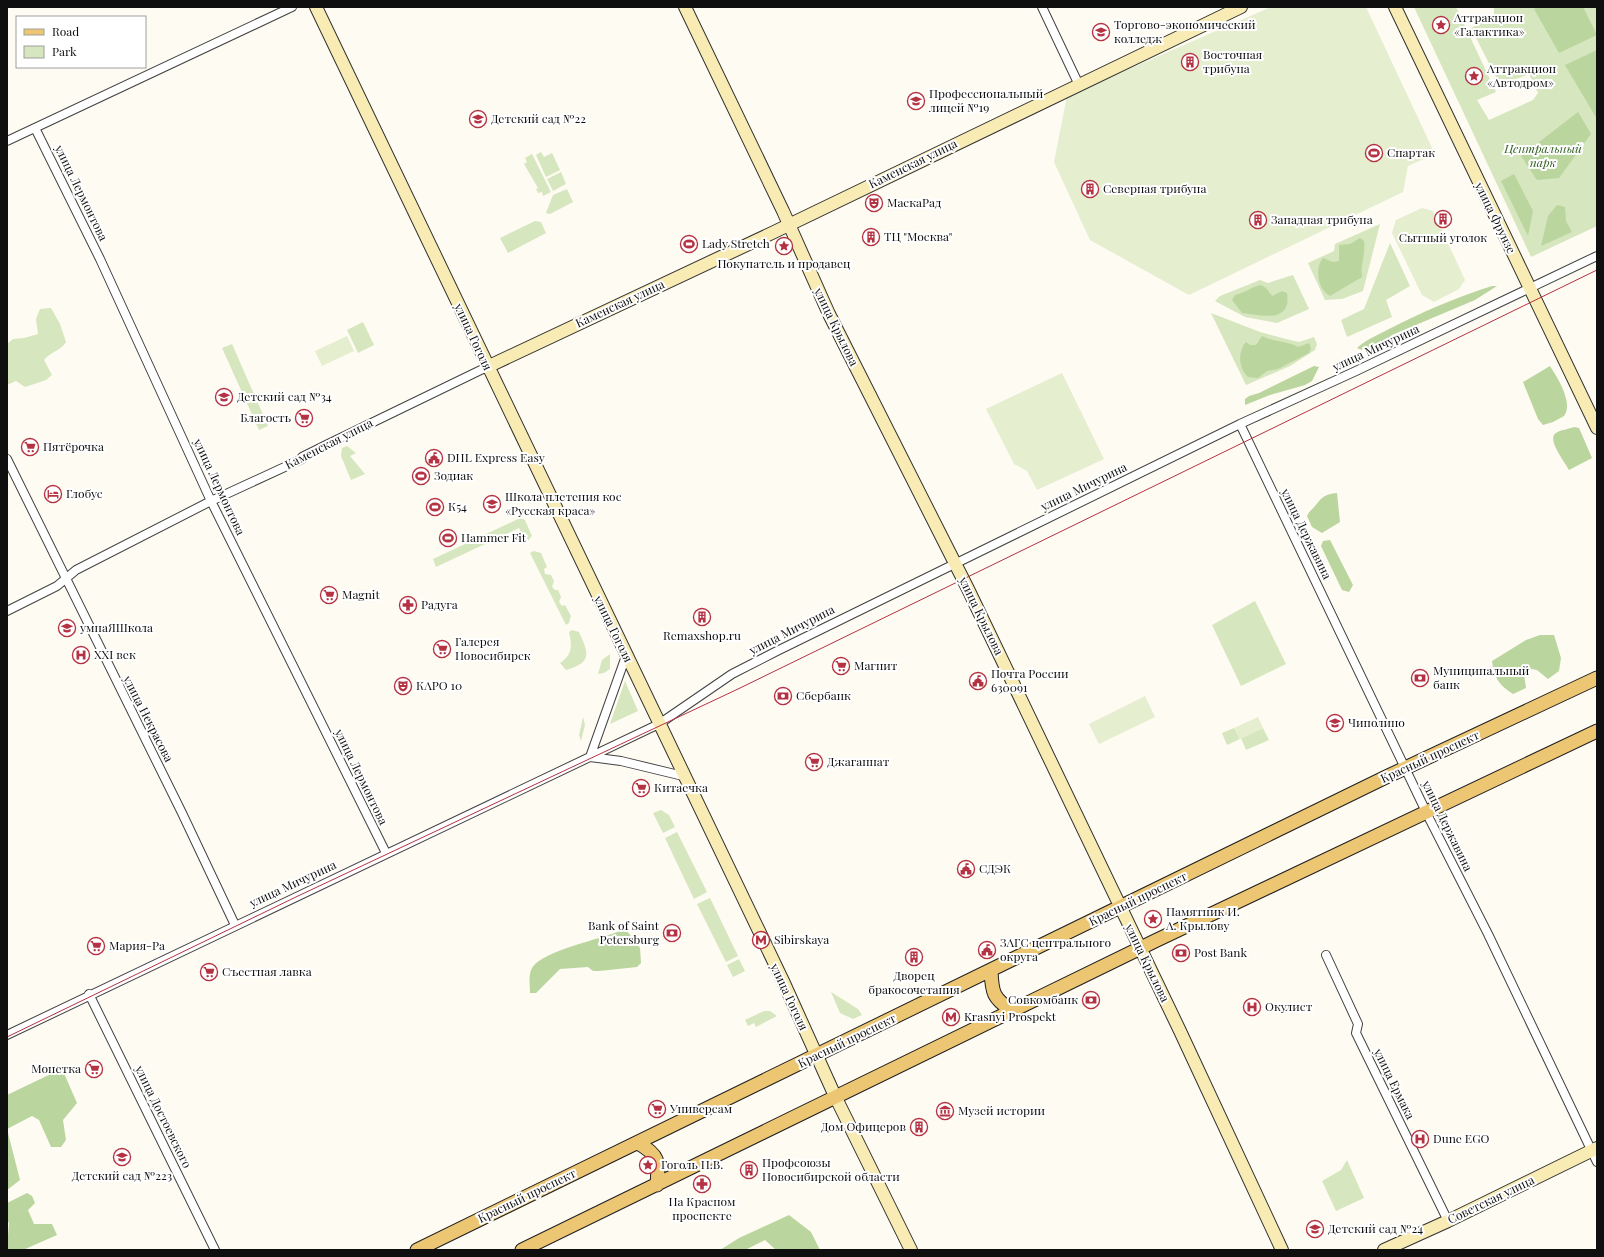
<svg xmlns="http://www.w3.org/2000/svg" width="1604" height="1257" font-family="'Playfair Display',serif">
<rect width="100%" height="100%" fill="#fefbf2"/>
<path fill="#d6e6be" d="M1414,7H1456L1496,92L1477,100L1489,120L1533,100L1538,93L1529,74L1500,85L1471,28L1494,17V7H1597V226L1531,257Z
M541,152L544,157L552,153L560,170L546,177L536,155Z
M532,154L551,192L543,196L542,192L538,193L536,189L538,188L524,164L527,162L525,158Z
M561,172L566,184L553,191L547,179Z
M567,189L573,202L550,214L546,213L553,195Z
M535,221L541,222L546,233L508,253L500,238Z
M1380,224L1363,291L1342,299L1325,300L1308,263L1334,251L1335,244Z
M1390,243L1410,286L1386,300L1392,317L1347,337L1341,320L1364,309Z
M1293,275L1309,309L1277,323L1245,317L1215,301L1220,296L1260,280L1268,283Z
M51,308L60,324L66,342C61,351 51,351 44,360L52,375L46,380L25,387L16,381L7,385V344L13,339L24,338L38,334L36,319L40,309Z
M1211,313L1260,332L1290,340L1299,342L1314,337L1317,344L1315,350L1290,366L1246,385Z
M363,322L374,345L358,353L347,330Z
M232,344L268,426L259,430L222,348Z
M347,446L356,453L350,456L365,474L351,480L341,456L342,448Z
M520,518L525,520L532,536L526,543L519,528L436,567L433,559Z
M534,551L541,553L547,567L544,569L545,574L551,575L554,581L552,587L555,590H558L561,597L559,602L562,606L565,605L571,616L569,623L566,625L530,553Z
M1255,601L1286,664L1241,686L1212,625Z
M572,630L579,632C589,654 592,662 566,670L560,663C573,654 572,646 569,632Z
M610,654V669L604,673L598,674L602,660Z
M625,681L638,711L610,724Z
M583,717L585,725L581,741L579,735Z
M1234,728L1240,739L1227,745L1222,733Z
M1263,728L1269,740L1246,750L1241,738Z
M661,810L669,815L675,827L663,833L653,813Z
M677,832L707,892L694,899L665,838Z
M710,898L738,956L726,962L697,904Z
M739,959L745,971L733,977L727,965Z
M831,992L858,1009L862,1015L853,1019L840,1013Z
M764,1011H770L777,1016L756,1027L754,1023L748,1026L745,1020Z
M1347,1160L1364,1198L1336,1211L1322,1181L1341,1170Z"/>
<path fill="#bbd59e" d="M1538,7H1583L1597,35L1559,53L1534,9Z
M1597,50V119L1565,65Z
M1578,112L1591,134L1559,178L1537,180L1521,156Z
M1514,174L1533,211L1528,236L1501,181Z
M1557,205L1565,207L1566,221L1572,232L1541,246L1548,216Z
M1360,238L1364,241C1366,253 1360,265 1362,277L1330,296C1318,290 1314,268 1323,258L1333,262L1339,261V245L1350,244Z
M1261,285L1266,288L1272,296L1282,291L1287,293C1292,324 1261,315 1242,313L1232,300L1235,295C1245,293 1253,286 1261,285Z
M1492,286H1497L1475,300L1392,335L1379,345L1362,350L1357,348C1367,339 1378,335 1389,329C1422,312 1457,297 1492,286Z
M1262,336C1274,342 1286,341 1298,347L1309,343L1311,348L1309,353L1278,369L1267,371L1258,378L1248,377C1239,369 1237,352 1246,342L1250,345H1256Z
M1314,366L1319,367L1312,381L1305,385L1270,395L1245,405V399L1249,396L1259,393Z
M1550,366C1557,377 1574,403 1564,416L1553,422L1543,425L1538,419L1523,382Z
M1574,427L1579,428L1592,458L1569,470C1565,462 1546,439 1556,433C1560,430 1569,429 1574,427Z
M1337,493L1340,522L1322,533L1312,527L1307,516C1309,511 1312,510 1315,506C1322,497 1325,494 1337,493Z
M1330,540L1353,585L1349,592L1342,590L1321,546L1323,541Z
M1540,635H1554L1561,658L1559,671L1548,679L1537,670L1532,669L1524,674L1526,688L1513,694C1499,685 1494,678 1492,661L1526,640Z
M622,930L627,931L640,948L641,963L637,967L599,971H593L588,967L560,969L536,993H530C530,985 528,975 532,968C543,950 600,940 622,930Z
M63,1071L77,1103L63,1120L66,1140L61,1147H51L39,1120L32,1116L7,1129L20,1180L7,1190V1095L55,1072Z
M27,1193L32,1196L35,1203L28,1210L34,1224H52L57,1235L23,1250H7L9,1223L7,1221V1203Z
M789,1215L811,1232L820,1250H776L765,1240L745,1250H720L739,1238Z"/>
<path fill="#e5eecf" d="M1271,7H1366L1433,150L1430,156L1408,166L1403,192L1189,295L1090,240L1054,162L1067,96Z
M1422,208L1433,211L1465,280L1459,289L1434,302L1422,295L1392,233L1396,220Z
M347,336L354,351L322,366L315,351Z
M1062,373L1104,459L1037,490L1027,471L1014,464L986,409Z
M1145,696L1155,717L1099,744L1089,724Z
M1258,717L1263,728L1240,739L1234,728Z"/>
<g fill="none" stroke-linecap="round" stroke-linejoin="round">
<g stroke="#424242" stroke-width="10">
<path id="street" d="M1042,7L1079,85
M35,128L100,259L211,501L386,853
M7,141L292,7
M1240,424L1430,820L1488,934L1597,1162
M7,459L182,813L235,925
M7,611L57,586L76,570L211,501L302,459V457L326,445L487,367
M626,656L590,757L621,761L683,776
M1326,955L1358,1024L1356,1033L1448,1221
M89,994L215,1250
M7,1035L659,724L732,674L777,651L1240,424L1356,371L1597,256"/>
</g>
<g stroke="#313131" stroke-width="14">
<path id="secondary" d="M316,7L783,981L835,1096L911,1250
M685,7L783,211L829,314L968,589L1180,1031L1282,1250
M1395,7L1597,428
M487,367L772,233L1241,7
M1384,1250L1448,1221L1597,1148"/>
</g>
<g stroke="#202020" stroke-width="15">
<path id="primary" d="M991,971C992,993 993,998 1012,1011
M638,1143C659,1155 659,1161 657,1185
M417,1250L1386,777L1597,678
M522,1250L1157,940L1597,731"/>
</g>
<use href="#street" stroke="#fff" stroke-width="8"/>
<use href="#secondary" stroke="#f8ebb3" stroke-width="12"/>
<use href="#primary" stroke="#edc673" stroke-width="13"/>
<path stroke="#b43242" stroke-width="1" d="M7,1037L298,896L738,689L1597,270"/>
</g>
<defs>
<g id="sight-ring" transform="scale(0.9)"><circle r="9.5" fill="#fff" stroke="#b43242" stroke-width="1.5"/><path d="M0-6L1.8-2.2L6-1.7L2.9 1.2L3.7 5.4L0 3.3L-3.7 5.4L-2.9 1.2L-6-1.7L-1.8-2.2Z" fill="#b43242"/></g>
<g id="university-ring" transform="scale(0.9)"><circle r="9.5" fill="#fff" stroke="#b43242" stroke-width="1.5"/><path d="M0-5L7-2L0 1L-7-2ZM-4 1L0 2.5L4 1V4Q0 6-4 4Z" fill="#b43242"/></g>
<g id="building-ring" transform="scale(0.9)"><circle r="9.5" fill="#fff" stroke="#b43242" stroke-width="1.5"/><path d="M-4-6H4V6H1V3H-1V6H-4ZM-2.5-4.3h1.7v1.8h-1.7ZM.8-4.3h1.7v1.8H.8ZM-2.5-1h1.7V.8h-1.7ZM.8-1h1.7V.8H.8Z" fill="#b43242"/></g>
<g id="school-ring" transform="scale(0.9)"><circle r="9.5" fill="#fff" stroke="#b43242" stroke-width="1.5"/><path d="M0-5L7-2L0 1L-7-2ZM-4 1L0 2.5L4 1V4Q0 6-4 4Z" fill="#b43242"/></g>
<g id="stadium-ring" transform="scale(0.9)"><circle r="9.5" fill="#fff" stroke="#b43242" stroke-width="1.5"/><path d="M0-5a6.5 5 0 1 0 0 10a6.5 5 0 1 0 0-10ZM-3.5-1.8h7v3.6h-7Z" fill="#b43242"/></g>
<g id="theatre-ring" transform="scale(0.9)"><circle r="9.5" fill="#fff" stroke="#b43242" stroke-width="1.5"/><path d="M-5-5.5Q0-4 5-5.5V0Q5 5 0 6Q-5 5-5 0ZM-3.3-2.5H-1v1.5H-3.3ZM1-2.5H3.3v1.5H1ZM-2.8 1Q0 5.5 2.8 1Z" fill="#b43242"/></g>
<g id="supermarket-ring" transform="scale(0.9)"><circle r="9.5" fill="#fff" stroke="#b43242" stroke-width="1.5"/><path d="M-6-5.5h2.5l.6 2H6L4.5 2H-2.5L-4.4-4H-6ZM-1.5 3.2a1.3 1.3 0 1 0 .1 0ZM3 3.2a1.3 1.3 0 1 0 .1 0Z" fill="#b43242"/></g>
<g id="civic-ring" transform="scale(0.9)"><circle r="9.5" fill="#fff" stroke="#b43242" stroke-width="1.5"/><path d="M-.6-6.5H3V-4.5H.6V-3L4-1V1h2V6H-6V1h2V-1L-.6-3ZM-1.2 2.5V6h2.4V2.5Z" fill="#b43242"/></g>
<g id="hotel-ring" transform="scale(0.9)"><circle r="9.5" fill="#fff" stroke="#b43242" stroke-width="1.5"/><path d="M-6-4.5h1.5V1H6V5H4.5V3h-9V5H-6ZM-4 0a1.8 1.8 0 1 1 3.6 0ZM.5 0V-2.5h3Q6-2.5 6 0Z" fill="#b43242"/></g>
<g id="pharmacy-ring" transform="scale(0.9)"><circle r="9.5" fill="#fff" stroke="#b43242" stroke-width="1.5"/><path d="M-2-6h4v4h4v4h-4v4h-4v-4h-4v-4h4Z" fill="#b43242"/></g>
<g id="hospital-ring" transform="scale(0.9)"><circle r="9.5" fill="#fff" stroke="#b43242" stroke-width="1.5"/><path d="M-5-5h3v3.5h4V-5h3V5h-3V1.5h-4V5h-3Z" fill="#b43242"/></g>
<g id="bank-ring" transform="scale(0.9)"><circle r="9.5" fill="#fff" stroke="#b43242" stroke-width="1.5"/><path d="M-6-4H6V4H-6ZM0-2.3a2.3 2.3 0 1 0 0 4.6a2.3 2.3 0 1 0 0-4.6Z" fill="#b43242"/></g>
<g id="metro-ring" transform="scale(0.9)"><circle r="9.5" fill="#fff" stroke="#b43242" stroke-width="1.5"/><path d="M-5.5 5V-5H-3L0 0L3-5H5.5V5H3V-.5L0 4L-3-.5V5Z" fill="#b43242"/></g>
<g id="museum-ring" transform="scale(0.9)"><circle r="9.5" fill="#fff" stroke="#b43242" stroke-width="1.5"/><path d="M0-6L6-3V-2H-6V-3ZM-5-1h2V3h-2ZM-1-1h2V3h-2ZM3-1h2V3H3ZM-6 4H6V6H-6Z" fill="#b43242"/></g>
</defs>
<g fill-rule="evenodd">
<use href="#sight-ring" x="1441" y="25"/>
<use href="#university-ring" x="1101" y="32"/>
<use href="#building-ring" x="1190" y="62"/>
<use href="#sight-ring" x="1474" y="76"/>
<use href="#school-ring" x="916" y="101"/>
<use href="#school-ring" x="478" y="119"/>
<use href="#stadium-ring" x="1374" y="153"/>
<use href="#building-ring" x="1090" y="189"/>
<use href="#theatre-ring" x="874" y="203"/>
<use href="#building-ring" x="1443" y="219"/>
<use href="#building-ring" x="1258" y="220"/>
<use href="#building-ring" x="871" y="237"/>
<use href="#stadium-ring" x="689" y="244"/>
<use href="#sight-ring" x="784" y="246"/>
<use href="#school-ring" x="224" y="397"/>
<use href="#supermarket-ring" x="304" y="418"/>
<use href="#supermarket-ring" x="30" y="447"/>
<use href="#civic-ring" x="434" y="458"/>
<use href="#stadium-ring" x="421" y="476"/>
<use href="#hotel-ring" x="53" y="494"/>
<use href="#school-ring" x="492" y="504"/>
<use href="#stadium-ring" x="435" y="507"/>
<use href="#stadium-ring" x="448" y="538"/>
<use href="#supermarket-ring" x="329" y="595"/>
<use href="#pharmacy-ring" x="408" y="605"/>
<use href="#building-ring" x="702" y="617"/>
<use href="#school-ring" x="67" y="628"/>
<use href="#supermarket-ring" x="442" y="649"/>
<use href="#hospital-ring" x="81" y="655"/>
<use href="#supermarket-ring" x="841" y="666"/>
<use href="#bank-ring" x="1420" y="678"/>
<use href="#civic-ring" x="978" y="681"/>
<use href="#theatre-ring" x="403" y="686"/>
<use href="#bank-ring" x="783" y="696"/>
<use href="#school-ring" x="1335" y="723"/>
<use href="#supermarket-ring" x="814" y="762"/>
<use href="#supermarket-ring" x="641" y="788"/>
<use href="#civic-ring" x="966" y="869"/>
<use href="#sight-ring" x="1153" y="919"/>
<use href="#bank-ring" x="672" y="933"/>
<use href="#metro-ring" x="761" y="940"/>
<use href="#supermarket-ring" x="96" y="946"/>
<use href="#civic-ring" x="987" y="950"/>
<use href="#bank-ring" x="1181" y="953"/>
<use href="#building-ring" x="914" y="957"/>
<use href="#supermarket-ring" x="209" y="972"/>
<use href="#bank-ring" x="1091" y="1000"/>
<use href="#hospital-ring" x="1252" y="1007"/>
<use href="#metro-ring" x="951" y="1017"/>
<use href="#supermarket-ring" x="94" y="1069"/>
<use href="#supermarket-ring" x="657" y="1109"/>
<use href="#museum-ring" x="945" y="1111"/>
<use href="#building-ring" x="919" y="1127"/>
<use href="#hospital-ring" x="1420" y="1139"/>
<use href="#school-ring" x="122" y="1157"/>
<use href="#sight-ring" x="648" y="1165"/>
<use href="#building-ring" x="749" y="1170"/>
<use href="#pharmacy-ring" x="702" y="1184"/>
<use href="#school-ring" x="1315" y="1229"/>
</g>
<g text-anchor="middle" stroke-width="4" stroke-linejoin="round" paint-order="stroke">
<g font-size="12" fill="#0f0f0f" stroke="#fff" text-anchor="start">
<text x="1454" y="22">Аттракцион<tspan x="1454" dy="14">«Галактика»</tspan></text>
<text x="1114" y="29">Торгово-экономический<tspan x="1114" dy="14">колледж</tspan></text>
<text x="1203" y="59">Восточная<tspan x="1203" dy="14">трибуна</tspan></text>
<text x="1487" y="73">Аттракцион<tspan x="1487" dy="14">«Автодром»</tspan></text>
<text x="929" y="98">Профессиональный<tspan x="929" dy="14">лицей №19</tspan></text>
<text x="491" y="123">Детский сад №22</text>
<text x="1387" y="157">Спартак</text>
<text x="1103" y="193">Северная трибуна</text>
<text x="887" y="207">МаскаРад</text>
<text x="1271" y="224">Западная трибуна</text>
<text x="884" y="241">ТЦ "Москва"</text>
<text x="1443" y="242" text-anchor="middle">Сытный уголок</text>
<text x="702" y="248">Lady Stretch</text>
<text x="784" y="268" text-anchor="middle">Покупатель и продавец</text>
<text x="237" y="401">Детский сад №34</text>
<text x="291" y="422" text-anchor="end">Благость</text>
<text x="43" y="451">Пятёрочка</text>
<text x="447" y="462">DHL Express Easy</text>
<text x="434" y="480">Зодиак</text>
<text x="66" y="498">Глобус</text>
<text x="505" y="501">Школа плетения кос<tspan x="505" dy="14">«Русская краса»</tspan></text>
<text x="448" y="511">К54</text>
<text x="461" y="542">Hammer Fit</text>
<text x="342" y="599">Magnit</text>
<text x="421" y="609">Радуга</text>
<text x="80" y="632">умнаЯШкола</text>
<text x="702" y="640" text-anchor="middle">Remaxshop.ru</text>
<text x="455" y="646">Галерея<tspan x="455" dy="14">Новосибирск</tspan></text>
<text x="94" y="659">XXI век</text>
<text x="854" y="670">Магнит</text>
<text x="1433" y="675">Муниципальный<tspan x="1433" dy="14">банк</tspan></text>
<text x="991" y="678">Почта России<tspan x="991" dy="14">630091</tspan></text>
<text x="416" y="690">КАРО 10</text>
<text x="796" y="700">Сбербанк</text>
<text x="1348" y="727">Чиполино</text>
<text x="827" y="766">Джаганнат</text>
<text x="654" y="792">Китаечка</text>
<text x="979" y="873">СДЭК</text>
<text x="1166" y="916">Памятник И.<tspan x="1166" dy="14">А. Крылову</tspan></text>
<text x="659" y="930" text-anchor="end">Bank of Saint<tspan x="659" dy="14">Petersburg</tspan></text>
<text x="774" y="944">Sibirskaya</text>
<text x="1000" y="947">ЗАГС центрального<tspan x="1000" dy="14">округа</tspan></text>
<text x="109" y="950">Мария-Ра</text>
<text x="1194" y="957">Post Bank</text>
<text x="222" y="976">Съестная лавка</text>
<text x="914" y="980" text-anchor="middle">Дворец<tspan x="914" dy="14">бракосочетания</tspan></text>
<text x="1078" y="1004" text-anchor="end">Совкомбанк</text>
<text x="1265" y="1011">Окулист</text>
<text x="964" y="1021">Krasnyi Prospekt</text>
<text x="81" y="1073" text-anchor="end">Монетка</text>
<text x="670" y="1113">Универсам</text>
<text x="958" y="1115">Музей истории</text>
<text x="906" y="1131" text-anchor="end">Дом Офицеров</text>
<text x="1433" y="1143">Dune EGO</text>
<text x="762" y="1167">Профсоюзы<tspan x="762" dy="14">Новосибирской области</tspan></text>
<text x="661" y="1169">Гоголь Н.В.</text>
<text x="122" y="1180" text-anchor="middle">Детский сад №223</text>
<text x="702" y="1206" text-anchor="middle">На Красном<tspan x="702" dy="14">проспекте</tspan></text>
<text x="1328" y="1233">Детский сад №24</text>
</g>
<g font-size="12" font-style="italic" fill="#356224" stroke="#fff">
<text x="1543" y="153">Центральный<tspan x="1543" dy="14">парк</tspan></text>
</g>
<g font-size="12" fill="#0f0f0f" stroke="#fff">
<text transform="translate(913 164) rotate(-26)" y="4">Каменская улица</text>
<text transform="translate(81 193) rotate(64)" y="4">улица Лермонтова</text>
<text transform="translate(1495 218) rotate(64)" y="4">улица Фрунзе</text>
<text transform="translate(620 304) rotate(-25)" y="4">Каменская улица</text>
<text transform="translate(836 327) rotate(64)" y="4">улица Крылова</text>
<text transform="translate(473 337) rotate(65)" y="4">улица Гоголя</text>
<text transform="translate(1376 348) rotate(-25)" y="4">улица Мичурина</text>
<text transform="translate(329 444) rotate(-27)" y="4">Каменская улица</text>
<text transform="translate(219 487) rotate(65)" y="4">улица Лермонтова</text>
<text transform="translate(1084 487) rotate(-26)" y="4">улица Мичурина</text>
<text transform="translate(1306 534) rotate(64)" y="4">улица Державина</text>
<text transform="translate(981 616) rotate(64)" y="4">улица Крылова</text>
<text transform="translate(613 629) rotate(64)" y="4">улица Гоголя</text>
<text transform="translate(792 630) rotate(-27)" y="4">улица Мичурина</text>
<text transform="translate(148 719) rotate(63)" y="4">улица Некрасова</text>
<text transform="translate(1430 757) rotate(-25)" y="4">Красный проспект</text>
<text transform="translate(361 777) rotate(64)" y="4">улица Лермонтова</text>
<text transform="translate(1447 826) rotate(64)" y="4">улица Державина</text>
<text transform="translate(293 884) rotate(-25)" y="4">улица Мичурина</text>
<text transform="translate(1138 899) rotate(-26)" y="4">Красный проспект</text>
<text transform="translate(1147 963) rotate(64)" y="4">улица Крылова</text>
<text transform="translate(789 997) rotate(65)" y="4">улица Гоголя</text>
<text transform="translate(847 1041) rotate(-26)" y="4">Красный проспект</text>
<text transform="translate(1394 1084) rotate(64)" y="4">улица Ермака</text>
<text transform="translate(163 1117) rotate(64)" y="4">улица Достоевского</text>
<text transform="translate(527 1196) rotate(-26)" y="4">Красный проспект</text>
<text transform="translate(1491 1200) rotate(-26)" y="4">Советская улица</text>
</g>
</g>
<rect width="1604" height="1257" fill="none" stroke="#0f0f0f" stroke-width="16"/>
<rect x="16" y="16" width="130" height="52" fill="#ffffff" stroke="#9f9f9f"/>
<rect x="24" y="29" width="20" height="6" fill="#edc673" stroke="#9f9f9f"/>
<text x="52" y="36" font-size="12" fill="#0f0f0f">Road</text>
<rect x="24" y="46" width="20" height="12" fill="#d6e6be" stroke="#9f9f9f"/>
<text x="52" y="56" font-size="12" fill="#0f0f0f">Park</text>
</svg>
